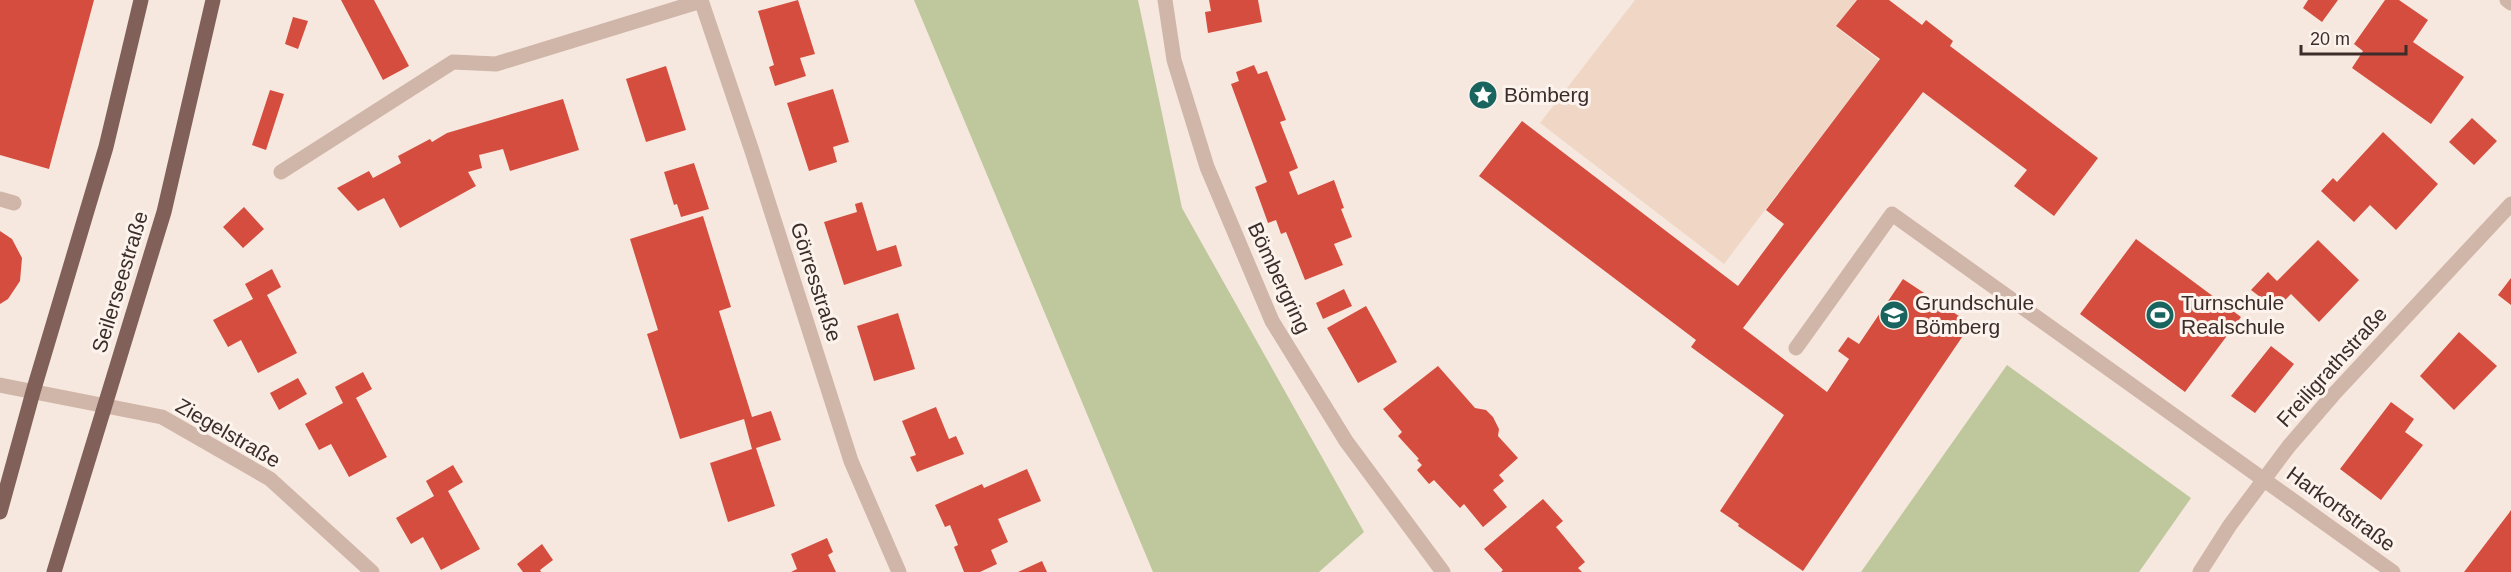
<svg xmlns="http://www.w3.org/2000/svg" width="2511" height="572" font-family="Helvetica,sans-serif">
<rect width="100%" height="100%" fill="#f6e8df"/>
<path fill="#bfc79d" d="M914,0H1138L1182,208L1364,532L1319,572H1153Z
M2007,365L2191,498L2139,572H1861Z"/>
<path fill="#efd6c5" d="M1635,0H1856L1836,27L1879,60L1724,264L1540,123Z"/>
<path fill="#d44d3f" d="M0,0H94L49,169L0,155Z
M341,0H374L409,66L383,80Z
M798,0L815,54L800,58L806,76L775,86L769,67L774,65L758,11Z
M1209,0H1258L1262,22L1208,33L1205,12L1211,11Z
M1857,0H1889L1922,25L1926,20L1953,41L1950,46L2098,158L2054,216L2014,186L2027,170L1923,92L1743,328L1827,392L1849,359L1838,351L1848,337L1859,344L1903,279L1971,324L1803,571L1738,526L1739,524L1720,511L1784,415L1691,347L1696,340L1479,176L1522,121L1738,286L1784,224L1766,210L1880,59L1836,26Z
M2308,0H2338L2322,22L2303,8Z
M2385,0H2399L2428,20L2413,42L2464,77L2431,124L2352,68L2363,51L2354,44Z
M293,17L308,21L298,49L285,44Z
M1254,65L1258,74L1267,71L1286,120L1280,122L1298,168L1289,172L1298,195L1334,180L1344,208L1341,209L1352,237L1334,244L1343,265L1305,280L1286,232L1281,234L1276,220L1268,223L1255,187L1267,182L1231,84L1239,81L1236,72Z
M666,66L686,130L646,142L626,79Z
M833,89L849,142L833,147L837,162L809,171L787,103Z
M270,90L284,94L266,150L252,145Z
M563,99L579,150L510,171L503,149L479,155L482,168L468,172L476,186L400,228L384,198L358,211L337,188L369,171L373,178L401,163L398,156L430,139L432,142L447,133Z
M2472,118L2497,141L2474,165L2449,142Z
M2383,132L2438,184L2396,230L2370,205L2354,222L2321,191L2333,178L2337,182Z
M694,163L709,209L681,217L677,204L674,205L664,172Z
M862,202L877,251L896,245L902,266L844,285L824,222L857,212L855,204Z
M244,207L264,229L243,248L223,227Z
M703,216L731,307L719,311L752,417L771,411L781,440L756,448L775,506L728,522L710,463L752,449L744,419L680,439L647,334L658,330L630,239Z
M0,231L12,239L22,258L20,281L8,299L0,304Z
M2136,239L2241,317L2185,392L2080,314Z
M2318,240L2359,280L2319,322L2291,294L2276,309L2251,290L2268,272L2277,281Z
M272,269L281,287L267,295L297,353L258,373L241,340L228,347L213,320L253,299L245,284Z
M2511,278V305L2498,295Z
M1344,289L1352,306L1323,319L1316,303Z
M1366,306L1397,362L1358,383L1327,328Z
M898,313L915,369L874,381L857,326Z
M2459,332L2497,366L2454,410L2420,376Z
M2271,346L2294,364L2255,413L2231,396Z
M1438,366L1475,408L1486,410L1493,417L1499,429L1498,436L1518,458L1499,475L1504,481L1493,490L1507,507L1483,527L1464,504L1460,508L1434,480L1429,484L1417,470L1422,465L1417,460L1419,459L1398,436L1402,432L1383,409Z
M363,372L372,389L356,398L387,457L349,477L331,444L319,450L305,424L343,403L335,387Z
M298,378L307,394L279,410L270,393Z
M2391,402L2414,419L2405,432L2423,445L2381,500L2340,469Z
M936,407L949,439L956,436L964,454L917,472L910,457L916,455L902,421Z
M453,465L463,482L448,491L480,549L441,570L423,537L411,544L396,518L434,496L426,481Z
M1027,469L1041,501L998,519L1008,542L991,550L997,564L980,572H964L954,547L958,545L950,525L945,527L935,505L982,484L984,488Z
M1543,499L1563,521L1556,527L1585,562L1578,568L1582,572H1501L1503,570L1484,549Z
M2511,510V572H2464L2509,513Z
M827,538L833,552L828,555L836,572H791L797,569L791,554Z
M542,544L553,560L540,570L541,572H523L517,564Z
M1042,561L1047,572H1018Z"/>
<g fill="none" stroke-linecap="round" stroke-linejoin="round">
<path stroke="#d0b5a9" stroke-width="15" d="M701,0L752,151L851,461L899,572
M1165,0L1174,60L1207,167L1272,321L1346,441L1443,572
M2507,0L2511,3
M281,172L453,62L496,64L701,1
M0,199L14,203
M1796,348L1892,214L2393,572
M0,385L162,417L270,479L372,572
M2200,572L2230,525L2289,446L2333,395L2511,204"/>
<path stroke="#806059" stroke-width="15" d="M0,512L33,392L106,147L141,0
M54,572L164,212L213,0"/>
</g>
<defs>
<g id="sight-disc" transform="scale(1.5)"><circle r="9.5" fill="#19645e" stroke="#fcf3ed"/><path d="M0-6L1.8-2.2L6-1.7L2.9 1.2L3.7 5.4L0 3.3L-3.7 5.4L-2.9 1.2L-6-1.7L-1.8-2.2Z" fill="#fff"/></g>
<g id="school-disc" transform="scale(1.5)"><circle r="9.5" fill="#19645e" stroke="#fcf3ed"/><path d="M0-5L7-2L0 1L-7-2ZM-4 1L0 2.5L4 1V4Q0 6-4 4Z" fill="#fff"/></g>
<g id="stadium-disc" transform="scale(1.5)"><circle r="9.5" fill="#19645e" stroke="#fcf3ed"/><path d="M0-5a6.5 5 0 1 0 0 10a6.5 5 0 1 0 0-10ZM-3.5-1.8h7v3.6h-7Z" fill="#fff"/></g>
</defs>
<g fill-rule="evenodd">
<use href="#sight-disc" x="1483" y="95"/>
<use href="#school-disc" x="1894" y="315"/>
<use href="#stadium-disc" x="2160" y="315"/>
</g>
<g text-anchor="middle" stroke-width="6" stroke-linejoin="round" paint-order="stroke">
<g font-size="21" fill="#3c2d2a" stroke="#fcf3ed" text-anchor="start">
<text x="1504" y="102">Bömberg</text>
<text x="1915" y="310">Grundschule<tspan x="1915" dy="24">Bömberg</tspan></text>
<text x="2181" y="310">Turnschule<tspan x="2181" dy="24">Realschule</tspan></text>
</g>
<g font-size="21" fill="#3c2d2a" stroke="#fcf3ed">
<text transform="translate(1279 278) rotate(65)" y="7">Bömbergring</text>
<text transform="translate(120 282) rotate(-73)" y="7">Seilerseestraße</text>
<text transform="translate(816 282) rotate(72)" y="7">Görresstraße</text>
<text transform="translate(2332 367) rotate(-48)" y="7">Freiligrathstraße</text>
<text transform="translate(228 433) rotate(30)" y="7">Ziegelstraße</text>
<text transform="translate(2341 509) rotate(36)" y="7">Harkortstraße</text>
</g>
</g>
<path d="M2301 45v9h105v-9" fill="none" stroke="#3c2d2a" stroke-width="3"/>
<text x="2310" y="45" font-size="18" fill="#3c2d2a" stroke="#fcf3ed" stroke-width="4.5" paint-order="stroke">20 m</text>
</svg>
